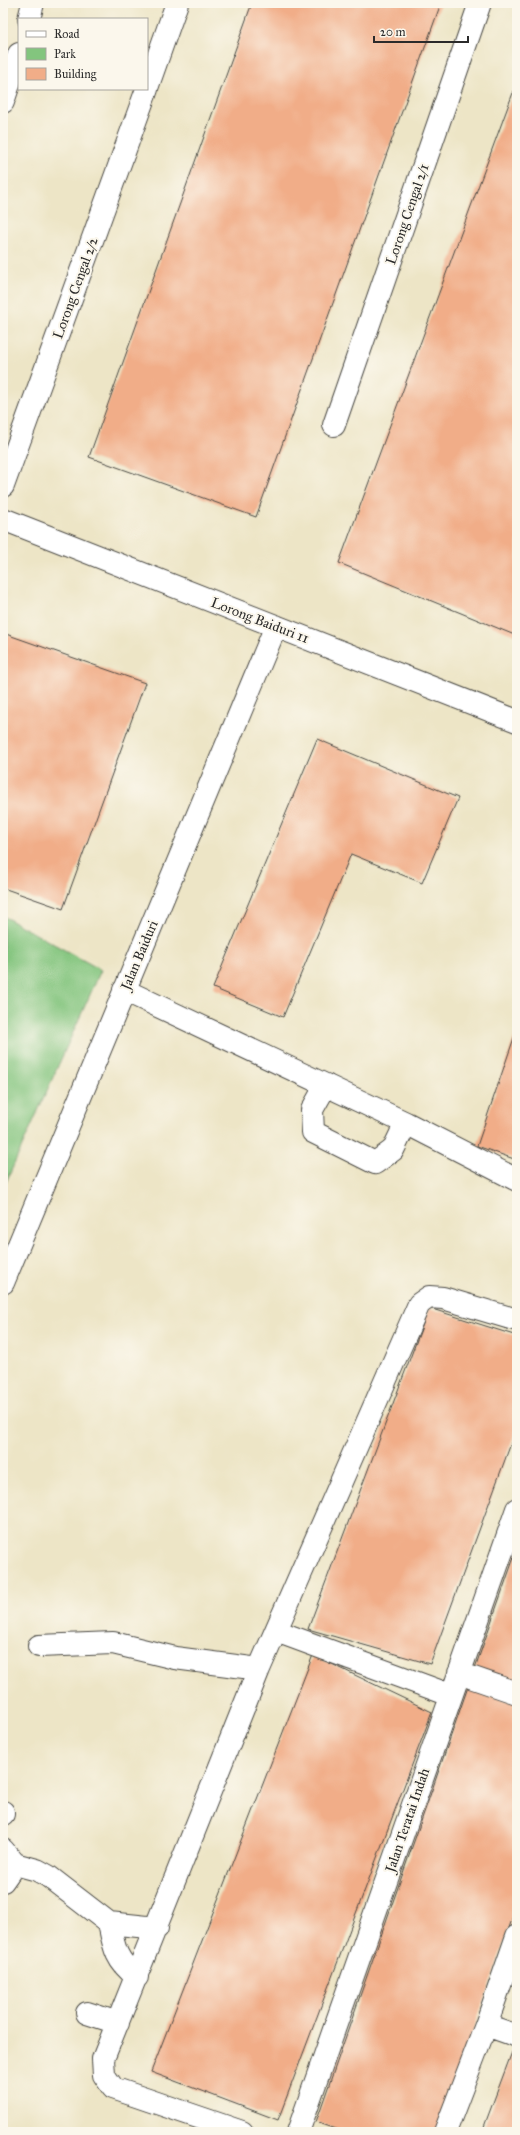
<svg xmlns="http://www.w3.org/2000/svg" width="520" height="2135" font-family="'IM FELL Great Primer',serif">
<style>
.green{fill:#83c57e;stroke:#577854}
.building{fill:#f1ad88}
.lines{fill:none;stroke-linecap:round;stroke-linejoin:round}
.minor-casing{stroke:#484742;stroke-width:24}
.minor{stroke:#fff;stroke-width:22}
.labels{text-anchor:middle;stroke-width:4;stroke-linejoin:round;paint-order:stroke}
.street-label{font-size:14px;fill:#2b2b2b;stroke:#fbf7ec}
</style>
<rect width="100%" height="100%" fill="#fbf7ec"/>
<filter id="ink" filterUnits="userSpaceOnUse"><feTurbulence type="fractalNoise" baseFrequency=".025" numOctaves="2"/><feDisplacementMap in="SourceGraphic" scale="8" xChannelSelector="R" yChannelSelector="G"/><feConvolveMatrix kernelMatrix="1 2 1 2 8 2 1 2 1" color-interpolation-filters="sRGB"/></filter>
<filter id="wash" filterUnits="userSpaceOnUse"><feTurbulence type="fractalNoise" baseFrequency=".012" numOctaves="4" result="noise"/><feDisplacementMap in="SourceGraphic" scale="16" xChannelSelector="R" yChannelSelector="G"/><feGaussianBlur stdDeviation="0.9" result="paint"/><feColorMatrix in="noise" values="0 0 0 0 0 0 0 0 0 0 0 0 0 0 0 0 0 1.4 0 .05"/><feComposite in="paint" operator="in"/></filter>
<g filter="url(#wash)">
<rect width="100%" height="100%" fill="#ede5c6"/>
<path class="green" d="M3 916 101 970 3 1189Z"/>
<g id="blocks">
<path class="building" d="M252 3H441L256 517 89 457Z
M517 82V636L339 563Z
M3 633 145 683 63 909 3 888Z
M317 739 458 798 422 883 351 854 283 1017 213 988Z
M517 1029V1160L477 1146Z
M429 1308 517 1336V1427L430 1664 308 1629Z
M517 1549V1683L475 1668Z
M313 1655 432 1712 278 2120 151 2072Z
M468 1687 517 1704V1905L438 2132H345L316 2122Z
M512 2052 517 2054V2132H482Z"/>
</g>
</g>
<g filter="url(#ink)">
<use href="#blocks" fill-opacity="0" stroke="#484742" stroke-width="1"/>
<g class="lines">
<defs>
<path id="minor" d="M29 19 33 3
M147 88 177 3
M3 102 19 54
M334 425 480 3
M3 486 147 89
M3 519 517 721
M124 990 406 1123 517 1180
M326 1085 312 1110 313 1132 375 1163 393 1150 406 1123
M3 1283 276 626
M276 1631 450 1695
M39 1646 113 1643 175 1658 259 1669
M459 1673 517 1693
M3 1814V1812
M3 1850 15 1864 37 1870 48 1876 109 1923 157 1928
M3 1881 15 1864
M109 1923C114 1948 116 1961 137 1977
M87 2013 118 2023
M486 2025 517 2036
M242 2132 113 2088 104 2075 103 2059 259 1669 419 1304 429 1297 443 1298 517 1320
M298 2132 517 1509
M445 2132 486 2025 517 1936"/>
</defs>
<use href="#minor" class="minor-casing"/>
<use href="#minor" class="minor"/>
</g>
</g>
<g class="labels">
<g class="street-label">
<text transform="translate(407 214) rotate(-71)" y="5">Lorong Cengal 2/1</text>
<text transform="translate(75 288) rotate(-70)" y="5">Lorong Cengal 2/2</text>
<text transform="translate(260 620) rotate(21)" y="5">Lorong Baiduri 11</text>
<text transform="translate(139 955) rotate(-67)" y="5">Jalan Baiduri</text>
<text transform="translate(407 1820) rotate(-71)" y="5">Jalan Teratai Indah</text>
</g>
</g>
<rect width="520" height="2135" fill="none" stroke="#fbf7ec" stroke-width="16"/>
<rect x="18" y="18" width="130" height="72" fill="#fbf7ec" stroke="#a8a59f"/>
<rect x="26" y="31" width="20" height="6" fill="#ffffff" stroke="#a8a59f"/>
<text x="54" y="38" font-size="12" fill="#2b2b2b">Road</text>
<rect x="26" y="48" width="20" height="12" fill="#83c57e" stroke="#a8a59f"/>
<text x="54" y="58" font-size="12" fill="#2b2b2b">Park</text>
<rect x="26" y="68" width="20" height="12" fill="#f1ad88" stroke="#a8a59f"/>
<text x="54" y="78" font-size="12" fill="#2b2b2b">Building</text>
<path d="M374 36v6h94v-6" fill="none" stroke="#2b2b2b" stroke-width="2"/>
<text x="380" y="36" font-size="12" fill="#2b2b2b" stroke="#fbf7ec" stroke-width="3" paint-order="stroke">20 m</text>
</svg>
